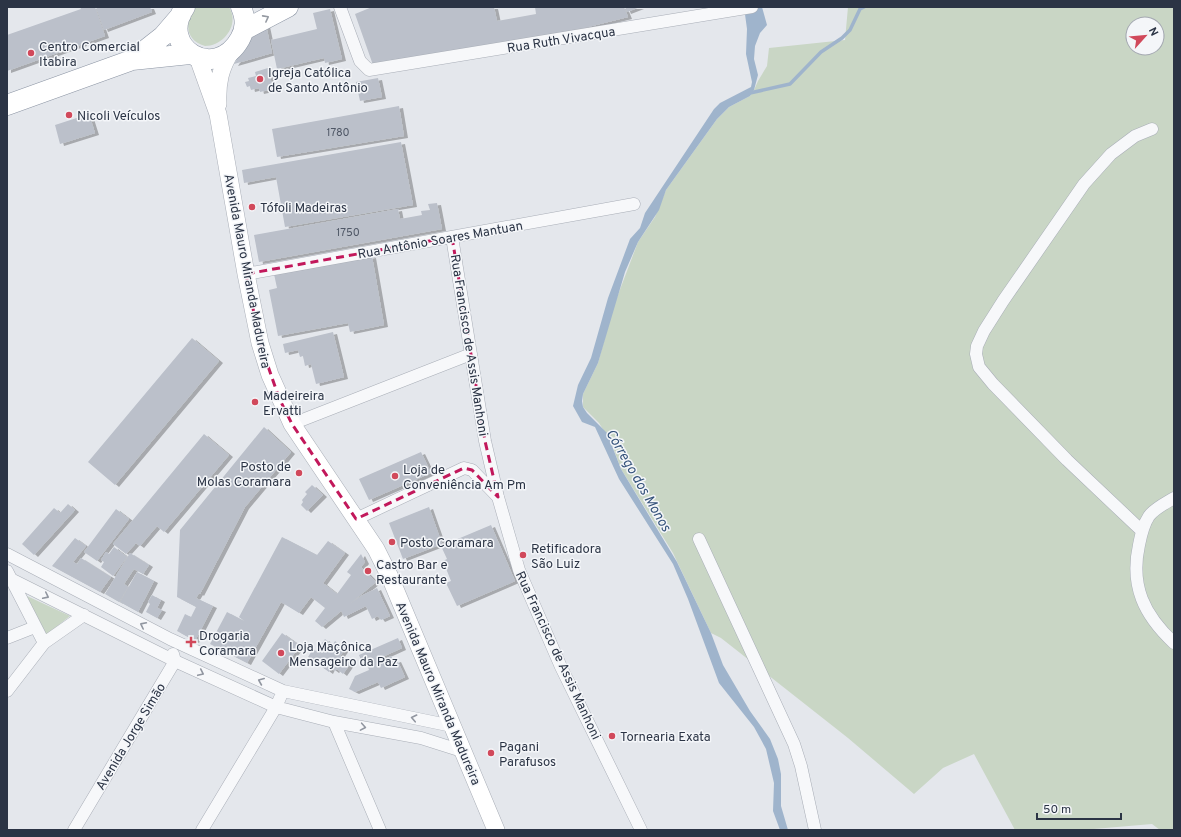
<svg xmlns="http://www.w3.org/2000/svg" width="1181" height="837" font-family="Overpass,sans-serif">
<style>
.green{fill:#c9d6c5;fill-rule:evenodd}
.water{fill:#9fb4cc}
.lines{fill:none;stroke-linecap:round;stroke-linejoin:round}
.stream{stroke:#9fb4cc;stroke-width:3.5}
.building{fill:#bbc0ca;filter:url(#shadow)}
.minor-casing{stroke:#a9aeb7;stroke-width:13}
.secondary-casing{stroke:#a9aeb7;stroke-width:18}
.trunk-casing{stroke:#8b94a3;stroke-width:21}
.minor{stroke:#f7f8fa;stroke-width:12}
.secondary{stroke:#fff;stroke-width:17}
.trunk{stroke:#fff;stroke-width:20}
.oneway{stroke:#959aa2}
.oneway2{stroke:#9196a0}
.marked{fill:none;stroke:#c2185b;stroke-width:3;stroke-dasharray:8 5;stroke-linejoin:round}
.poi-dot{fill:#d1495b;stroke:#f4f6f9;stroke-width:1.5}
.labels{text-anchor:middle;stroke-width:3;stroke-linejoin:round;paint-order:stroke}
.number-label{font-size:11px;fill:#4f5766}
.street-label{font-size:13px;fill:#2b3445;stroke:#f4f6f9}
.poi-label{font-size:13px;fill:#2b3445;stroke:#f4f6f9;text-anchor:start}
.water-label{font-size:14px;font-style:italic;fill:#34527a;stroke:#f4f6f9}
</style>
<defs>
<filter id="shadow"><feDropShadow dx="4" dy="2" stdDeviation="0" flood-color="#0004"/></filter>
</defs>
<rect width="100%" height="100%" fill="#e4e7ec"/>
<path class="green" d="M196 7H229C240 24 224 46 205 46 185 40 184 22 196 7Z
M848 7H1174V830H1160L1152 824 1082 830H1015L974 754 943 768 914 794 848 738 721 638 711 633 673 553 621 469 611 442 599 423 583 407V394L598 363 613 308 638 242 655 217 666 190 717 119 729 107 750 96 754 90 758 81 767 66 769 48 845 40ZM1133 24H1157V48H1133Z
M27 596 70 616 46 635Z"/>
<path class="water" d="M744 7H762L767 25 760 33 755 46 754 59 758 75 754 90 750 96 729 107 717 119 666 190 659 210 638 242 625 272 598 363 583 394 582 401 583 407 587 413 607 433 621 469 677 562 711 633 723 665 750 711 770 739 778 759 781 774V806L788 830H780L773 811 774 783 766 749 754 727 719 683 688 599 673 564 619 479 595 427 582 422 573 406 578 385 591 358 608 298 630 239 640 228 645 213 714 109 720 103 751 87 752 82 746 54 747 29Z"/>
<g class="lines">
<path class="stream" d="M750 93 790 84 821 52 842 38 850 30 860 9 864 7"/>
</g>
<path class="building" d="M80 7H95L105 36 7 71V35L81 9Z
M96 7H150L152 12 104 30Z
M372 7H494L497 21 536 14 535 7H624L628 17 584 28 373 65 355 14Z
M625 7H640L627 12Z
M330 9 342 59 325 63 324 58 277 69 271 40 317 29 313 13Z
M266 25 272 53 234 64 249 40Z
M268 68 273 89 260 92 259 88 251 90 250 86 247 87 245 82 249 81 248 78 256 76 255 72Z
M378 78 382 97 360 101 356 82Z
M399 106 404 136 277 157 272 129Z
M89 114 95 133 60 144 55 125Z
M401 142 413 205 285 227 276 177 244 183 242 170Z
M437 203 442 229 259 262 254 235 398 209 400 219 422 215 421 211 430 210 428 204Z
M372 256 384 325 350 332 348 323 278 336 269 290 277 288 274 274Z
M333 332 344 377 316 384 311 364 305 366 303 356 300 357 298 350 285 353 283 344Z
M192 338 219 361 115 485 88 462Z
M264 427 291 452 245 507 200 594 199 593 196 598 213 606 195 641 177 631 185 614 191 617 196 607 177 597 180 530Z
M204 434 229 455 164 532 157 526 140 546 136 543 126 554 113 544Z
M421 452 431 473 369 500 359 479Z
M312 485 323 495 307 511 301 505 303 502 302 500 307 494 305 492Z
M68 504 75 510 34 555 22 544 54 508 60 513Z
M429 507 442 544 403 559 389 523Z
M116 509 129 519 97 561 84 552Z
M491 525 515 581 457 606 446 583 451 581 443 561 447 559 441 546Z
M282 537 317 555 328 541 345 553 323 583 337 594 351 575 347 572 361 554 365 562 361 567 376 582 322 627 315 621 325 608 311 597 299 613 281 602 247 663 210 644 227 612 244 621 239 617Z
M75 538 86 546 73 562 77 564 81 558 111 577 100 592 52 566Z
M114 547 127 557 113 576 101 567 104 562 101 560 106 552 109 554Z
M130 553 149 565 143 574 134 569 124 584 128 587 119 602 105 594Z
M137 572 154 581 138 612 120 602Z
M377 588 390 616 381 620 378 616 372 619 366 606 344 617 341 610 361 596Z
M152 595 161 600 157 608 162 610 157 618 146 612 150 604 148 602Z
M282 633 300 646 279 674 262 661Z
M398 638 402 648 380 658 384 657 385 659 391 656 394 661 397 660 405 677 381 688 378 682 355 692 349 689 355 676 369 670 367 664 363 665 359 655Z
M325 639 333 645 335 641 345 649 340 656 350 664 343 674 337 669 335 671 331 668 329 672 308 657 313 649 316 651Z"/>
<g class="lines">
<defs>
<path id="minor" d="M340 7 360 61 369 70 752 7
M452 237 485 441 498 497 519 570 561 667 641 830
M246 274 634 204
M292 424 471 354
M1174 498C1166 503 1155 508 1149 516 1143 525 1141 535 1139 545 1130 586 1144 615 1174 643
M356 519 464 468 472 470 497 496
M1142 531 1067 460 993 384 979 367 976 354 977 346 984 331 1003 301 1084 184 1111 154 1135 136 1152 129
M699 539 794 744 801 766 815 830
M7 554 170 639 283 691 452 726
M7 571 44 643 7 691
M11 579 175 661 276 707 334 722 421 738 462 751
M7 638 35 627
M44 643 84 615
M334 722 380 830
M74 830 175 661 173 654
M202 830 276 707 283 691"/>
<path id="secondary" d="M198 58 218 114 246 274 260 343 270 375 292 424 376 549 390 577 496 830
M218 104C217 84 220 67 232 50"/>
<path id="trunk" d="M185 7C157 47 215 83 240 39 246 28 246 19 241 7
M244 30 288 7
M135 58 163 36 181 15
M7 105 132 60 190 54"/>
</defs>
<use href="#minor" class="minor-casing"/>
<use href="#secondary" class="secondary-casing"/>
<use href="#trunk" class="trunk-casing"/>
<use href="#minor" class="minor"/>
<use href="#secondary" class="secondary"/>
<use href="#trunk" class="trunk"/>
</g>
<defs><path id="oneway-chevron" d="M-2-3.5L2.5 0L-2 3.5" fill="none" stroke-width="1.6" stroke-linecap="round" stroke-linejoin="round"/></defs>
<use class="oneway" href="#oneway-chevron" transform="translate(266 18) rotate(-28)"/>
<g class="oneway2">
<use href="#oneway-chevron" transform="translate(46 596) rotate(26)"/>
<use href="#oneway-chevron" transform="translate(143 625) rotate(-153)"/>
<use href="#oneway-chevron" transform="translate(201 673) rotate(25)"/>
<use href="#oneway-chevron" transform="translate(261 681) rotate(-157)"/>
<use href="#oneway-chevron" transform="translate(414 718) rotate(-168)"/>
<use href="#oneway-chevron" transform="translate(363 727) rotate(10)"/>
</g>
<path class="marked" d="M452 237 485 441 498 497 472 470 464 468 356 519 292 424 279 398 260 343 246 274Z"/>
<g class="poi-dot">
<circle cx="31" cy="53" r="4"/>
<circle cx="260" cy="79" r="4"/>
<circle cx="69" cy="115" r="4"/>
<circle cx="252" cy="207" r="4"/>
<circle cx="255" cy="402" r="4"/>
<circle cx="299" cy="473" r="4"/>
<circle cx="395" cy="476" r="4"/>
<circle cx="392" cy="542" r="4"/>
<circle cx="523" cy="555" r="4"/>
<circle cx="368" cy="571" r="4"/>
<path d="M189 636h4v4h4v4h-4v4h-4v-4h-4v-4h4z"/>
<circle cx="281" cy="653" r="4"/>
<circle cx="612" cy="736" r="4"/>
<circle cx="491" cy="753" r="4"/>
</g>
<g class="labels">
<g class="number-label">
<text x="338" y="136">1780</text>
<text x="348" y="236">1750</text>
</g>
<g class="street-label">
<text transform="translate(561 39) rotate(-9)" y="5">Rua Ruth Vivacqua</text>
<text transform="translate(440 239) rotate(-10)" y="5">Rua Antônio Soares Mantuan</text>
<text transform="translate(248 271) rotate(79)" y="5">Avenida Mauro Miranda Madureira</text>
<text transform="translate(470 345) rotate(81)" y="5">Rua Francisco de Assis Manhoni</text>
<text transform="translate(559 655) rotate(65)" y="5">Rua Francisco de Assis Manhoni</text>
<text transform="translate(439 693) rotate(67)" y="5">Avenida Mauro Miranda Madureira</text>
<text transform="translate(130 736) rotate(-59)" y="5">Avenida Jorge Simão</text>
</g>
<g class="poi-label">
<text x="39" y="51">Centro Comercial<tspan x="39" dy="15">Itabira</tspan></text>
<text x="268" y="77">Igreja Católica<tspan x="268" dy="15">de Santo Antônio</tspan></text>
<text x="77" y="120">Nicoli Veículos</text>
<text x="260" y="212">Tófoli Madeiras</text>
<text x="263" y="400">Madeireira<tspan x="263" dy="15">Ervatti</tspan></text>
<text x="291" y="471" text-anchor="end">Posto de<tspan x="291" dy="15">Molas Coramara</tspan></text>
<text x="403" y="474">Loja de<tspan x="403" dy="15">Conveniência Am Pm</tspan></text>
<text x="400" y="547">Posto Coramara</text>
<text x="531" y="553">Retificadora<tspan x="531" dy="15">São Luiz</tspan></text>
<text x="376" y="569">Castro Bar e<tspan x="376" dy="15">Restaurante</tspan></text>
<text x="199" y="640">Drogaria<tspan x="199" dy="15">Coramara</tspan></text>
<text x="289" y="651">Loja Maçônica<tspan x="289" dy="15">Mensageiro da Paz</tspan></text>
<text x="620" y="741">Tornearia Exata</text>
<text x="499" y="751">Pagani<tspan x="499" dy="15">Parafusos</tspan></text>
</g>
<g class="water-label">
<text transform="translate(639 480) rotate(60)" y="5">Córrego dos Monos</text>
</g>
</g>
<rect width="1181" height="837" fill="none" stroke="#2b3445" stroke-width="16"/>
<g transform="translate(1145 36) rotate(63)"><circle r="19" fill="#f4f6f9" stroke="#a4a8b1"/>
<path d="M0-3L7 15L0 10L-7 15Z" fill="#d1495b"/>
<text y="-6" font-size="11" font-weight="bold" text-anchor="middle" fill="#2b3445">N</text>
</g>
<path d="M1037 813v6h84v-6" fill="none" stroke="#2b3445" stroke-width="2"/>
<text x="1043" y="813" font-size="12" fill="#2b3445" stroke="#f4f6f9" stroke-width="3" paint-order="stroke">50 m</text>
</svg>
